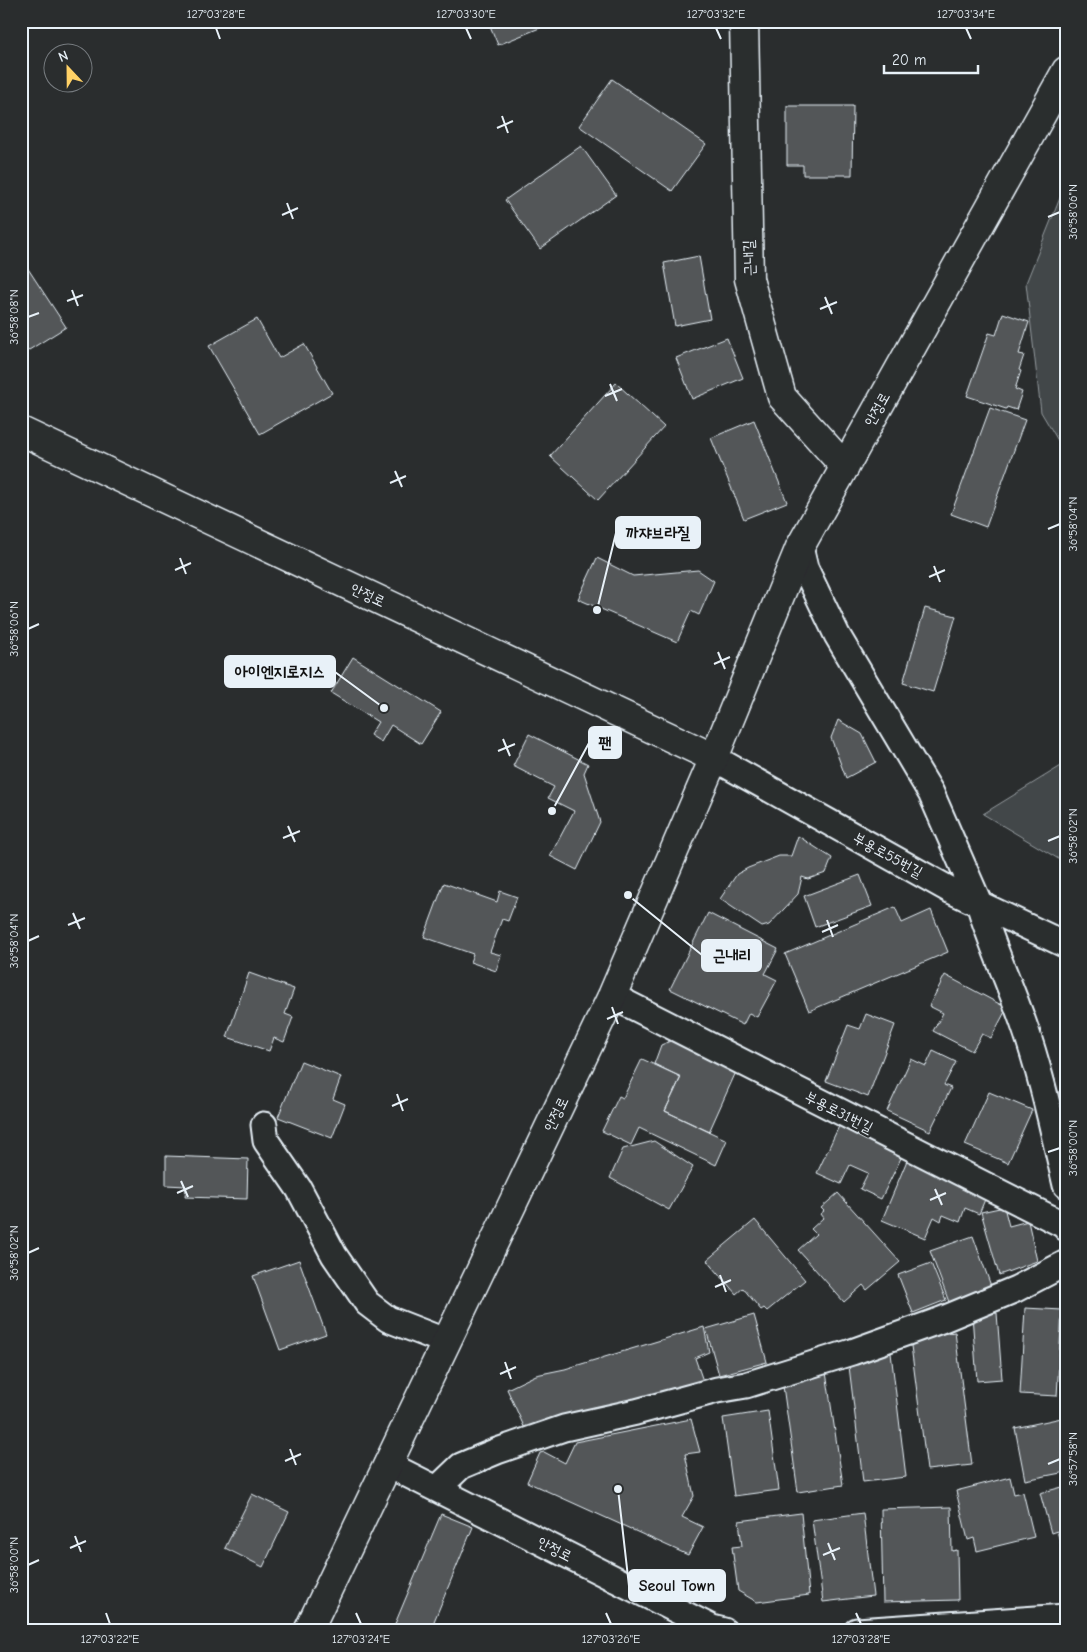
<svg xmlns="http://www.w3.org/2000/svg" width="1087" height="1652" font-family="'Comic Neue','Poor Story',sans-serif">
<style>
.green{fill:#424648;stroke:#959ca0}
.building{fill:#535759;stroke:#e8f1f8}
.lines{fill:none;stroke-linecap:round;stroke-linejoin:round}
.street-casing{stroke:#e8f1f8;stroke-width:29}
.secondary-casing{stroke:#e8f1f8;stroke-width:31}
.street{stroke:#2a2d2e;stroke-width:25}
.secondary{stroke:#2a2d2e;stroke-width:28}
.ticks{fill:none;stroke:#e8f1f8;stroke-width:2}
.labels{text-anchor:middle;stroke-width:4.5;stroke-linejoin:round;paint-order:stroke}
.street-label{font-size:15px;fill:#e8f1f8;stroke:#2a2d2e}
.leader{fill:none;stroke:#e8f1f8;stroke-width:2}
.callout-dot{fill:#e8f1f8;stroke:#2a2d2e;stroke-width:2}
.callout{fill:#e8f1f8;stroke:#e8f1f8;stroke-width:2}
.callout-label{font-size:16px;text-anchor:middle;font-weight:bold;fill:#111}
.neatline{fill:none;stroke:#e8f1f8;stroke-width:2}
.ticks-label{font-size:12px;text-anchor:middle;fill:#e8f1f8}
</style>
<rect width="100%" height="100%" fill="#2a2d2e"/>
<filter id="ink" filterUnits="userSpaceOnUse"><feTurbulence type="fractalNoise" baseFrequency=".02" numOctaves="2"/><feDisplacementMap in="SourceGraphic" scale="10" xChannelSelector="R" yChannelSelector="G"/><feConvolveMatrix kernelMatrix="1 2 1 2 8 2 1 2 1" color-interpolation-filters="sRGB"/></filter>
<g filter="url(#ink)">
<path class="green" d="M1066 183V454L1041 412 1026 283Z
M1066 763V862L1062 861 983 814Z"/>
<path class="building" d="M488 21H546L547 25 498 45Z
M612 79 706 144 672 191 579 126Z
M787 106H853L852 175H803V165H787Z
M581 146 616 195 540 249 505 200Z
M699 256 710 319 675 326 664 263Z
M21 258 66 327 21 355Z
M1003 313 1029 322 1019 354 1024 355 1019 370 1021 371 1015 389 1022 392 1016 410 1007 407 1006 409 967 396 989 333 996 335Z
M257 319 279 358 304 344 332 393 260 434 209 346Z
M727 338 743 378 692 399 676 358Z
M616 383 664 427 598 500 550 456Z
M990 408 1025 420 986 527 951 514Z
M754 420 787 502 744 519 711 438Z
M597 558 633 576 698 570 714 581 699 615 691 611 677 642 578 599Z
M925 608 956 616 933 692 903 683Z
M353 657 441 712 421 744 391 725 381 742 370 735 378 722 331 693Z
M838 720 862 734 876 762 846 778 831 738Z
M529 734 588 764 584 773 600 822 577 870 550 856 574 811 548 798 554 787 513 766Z
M798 836 832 858 826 873 808 879 802 877 798 894 769 925 762 927 720 899 737 874 748 868 779 856H791Z
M860 875 872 906 815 927 804 896Z
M444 883 497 902 500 891 517 897 508 921 502 919 490 952 501 955 496 971 470 962 473 954 424 937Z
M895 907 902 923 931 910 948 952 809 1011 785 954Z
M708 913 778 949 765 974 777 980 757 1017 749 1013 743 1025 670 989Z
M249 973 294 989 285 1014 293 1017 284 1042 274 1038 269 1051 227 1037Z
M945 975 1007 1008 991 1038 982 1034 972 1051 933 1031 943 1013 929 1006Z
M866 1014 895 1025 868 1097 826 1081 848 1025 860 1029Z
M684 1035 740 1063 709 1132 665 1111 681 1077 654 1064 661 1045Z
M933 1051 956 1062 944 1085 951 1088 930 1131 887 1111 911 1059 926 1066Z
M642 1059 681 1077 665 1111 727 1140 716 1165 639 1128 631 1145 602 1131 619 1096 623 1098Z
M301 1061 341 1077 333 1099 345 1104 332 1138 278 1117Z
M989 1092 1032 1110 1008 1163 965 1145Z
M840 1124 903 1154 881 1199 860 1189 868 1173 850 1165 841 1184 817 1173Z
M654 1141 693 1167 669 1210 610 1178 623 1149Z
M166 1156 248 1159 247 1199 185 1197 186 1186 166 1185Z
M908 1158 988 1192 979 1214 965 1208 960 1222 943 1215 941 1221 934 1217 925 1238 882 1220Z
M838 1193 900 1262 867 1290 863 1285 844 1302 798 1250 816 1234 811 1229 823 1218 820 1214 824 1211 821 1208Z
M1004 1207 1009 1226 1028 1221 1037 1261 999 1275 981 1212Z
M755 1220 805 1280 767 1311 764 1308 761 1310 743 1288 736 1294 707 1260Z
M973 1236 991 1286 949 1302 930 1251Z
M299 1260 326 1334 280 1350 253 1276Z
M931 1263 946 1300 913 1313 898 1275Z
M1025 1308 1062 1310 1057 1396 1020 1394Z
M997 1313 1002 1379 977 1381 972 1315Z
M754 1315 767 1362 719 1375 706 1329Z
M704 1327 709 1352 695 1358 703 1381 526 1431 507 1389 536 1375 565 1369Z
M955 1332 972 1465 927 1470 910 1338Z
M891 1353 906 1477 863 1482 848 1358Z
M826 1372 843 1485 798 1492 782 1379Z
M768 1411 779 1490 734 1496 723 1418Z
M1066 1417V1472L1025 1480 1015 1428Z
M691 1419 700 1452 685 1454 694 1496 682 1517 703 1527 688 1555 527 1482 540 1453 544 1452 565 1463 575 1442Z
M1010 1477 1014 1494 1023 1492 1034 1537 977 1551 974 1538 968 1540 956 1491Z
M1066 1486V1563L1057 1531 1051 1533 1040 1493Z
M252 1494 289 1512 263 1567 225 1548Z
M951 1507 952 1551 957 1550 958 1600 883 1602 881 1509Z
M801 1513 809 1595 757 1602 738 1591 732 1547 742 1546 739 1521Z
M863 1513 873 1596 823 1602 812 1520Z
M441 1514 473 1527 430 1631H392Z"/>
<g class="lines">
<defs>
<path id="street" d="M800 547 805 568 837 635 931 793 979 903C991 944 1009 982 1023 1022 1042 1075 1053 1131 1066 1185
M714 758 952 891 1066 945
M612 996 1064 1225 1066 1228
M264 1125 266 1141 299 1189 334 1255 367 1303 388 1319 447 1342
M387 1464 712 1628 724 1631
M437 1489 461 1466 497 1451 564 1428 636 1412 717 1390 746 1385 852 1352 941 1320 1016 1289 1066 1263
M857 1631 1066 1617"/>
<path id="secondary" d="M744 21 749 279 782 397 845 467
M21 431 714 758
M308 1631 612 996 714 758 800 547 1066 71"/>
</defs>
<use href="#street" class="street-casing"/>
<use href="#secondary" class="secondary-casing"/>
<use href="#street" class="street"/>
<use href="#secondary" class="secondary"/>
</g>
</g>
<path class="ticks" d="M216 28 220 39M466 28 471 39M716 28 721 39M966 28 971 39M502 116 508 133M497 128 513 121M287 203 293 219M282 215 298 208M1048 217 1060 212M72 290 78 306M825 297 832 314M67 301 83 295M820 309 837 302M28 317 39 313M610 384 617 401M605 396 622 389M395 471 402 487M390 483 406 476M1048 529 1060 524M180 558 186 574M934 566 940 582M175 570 191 563M929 577 945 570M28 629 39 624M718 652 725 669M714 664 730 657M503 739 510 756M498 751 515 744M288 826 295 842M283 838 300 831M1048 841 1060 836M73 913 80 929M827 920 833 937M68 925 85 918M822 932 838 925M28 941 39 936M612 1007 618 1024M607 1019 623 1012M397 1094 403 1111M392 1106 408 1099M1048 1152 1060 1148M181 1181 188 1197M935 1189 942 1205M177 1193 193 1186M930 1200 946 1193M28 1253 39 1248M720 1275 726 1292M715 1287 731 1280M505 1362 511 1379M500 1374 516 1367M290 1449 296 1465M285 1461 301 1454M1048 1464 1060 1459M75 1536 81 1552M828 1543 835 1560M70 1548 86 1541M823 1555 840 1548M28 1565 39 1560M106 1613 110 1624M356 1613 361 1624M606 1613 611 1624M856 1613 861 1624"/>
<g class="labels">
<g class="street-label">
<text transform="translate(749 258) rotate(-92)" y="5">근내길</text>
<text transform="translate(877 409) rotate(-61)" y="5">안정로</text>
<text transform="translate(368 595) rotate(25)" y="5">안정로</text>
<text transform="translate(888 855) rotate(29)" y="5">부용로55번길</text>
<text transform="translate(839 1112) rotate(27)" y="5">부용로31번길</text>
<text transform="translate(556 1114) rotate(-64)" y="5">안정로</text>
<text transform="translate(555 1549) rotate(27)" y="5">안정로</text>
</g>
</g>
<path class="leader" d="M597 610L616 533M384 708L335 672M552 811L589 743M628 895L702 955M618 1489L629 1586"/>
<g class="callout-dot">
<circle cx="597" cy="610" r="5"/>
<circle cx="384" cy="708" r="5"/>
<circle cx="552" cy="811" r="5"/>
<circle cx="628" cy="895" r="5"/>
<circle cx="618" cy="1489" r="5"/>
</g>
<g class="callout">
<rect x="616" y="517" width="84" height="31" rx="5"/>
<rect x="225" y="656" width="110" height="31" rx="5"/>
<rect x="589" y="727" width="32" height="31" rx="5"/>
<rect x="702" y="940" width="59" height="31" rx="5"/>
<rect x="629" y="1570" width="96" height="31" rx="5"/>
</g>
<g class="callout-label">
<text x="658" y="538">까쟈브라질</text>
<text x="280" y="677">아이엔지로지스</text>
<text x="605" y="748">팬</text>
<text x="732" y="961">근내리</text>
<text x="677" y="1591">Seoul Town</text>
</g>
<rect width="1087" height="1652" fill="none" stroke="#2a2d2e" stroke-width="55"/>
<g transform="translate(68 68) rotate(338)"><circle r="24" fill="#2a2d2e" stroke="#767b7f"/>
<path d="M0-4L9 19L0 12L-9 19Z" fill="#ffd166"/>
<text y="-8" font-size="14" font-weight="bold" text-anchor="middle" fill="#e8f1f8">N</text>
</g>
<path d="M884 65v8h94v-8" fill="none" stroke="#e8f1f8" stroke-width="2.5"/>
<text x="892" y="65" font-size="15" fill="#e8f1f8" stroke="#2a2d2e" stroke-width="4" paint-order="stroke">20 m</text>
<rect x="28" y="28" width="1032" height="1596" class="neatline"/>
<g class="ticks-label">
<text x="216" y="18">127°03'28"E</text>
<text x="466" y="18">127°03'30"E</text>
<text x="716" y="18">127°03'32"E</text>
<text x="966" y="18">127°03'34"E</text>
<text transform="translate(1073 212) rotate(-90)" y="4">36°58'06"N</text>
<text transform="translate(14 317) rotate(-90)" y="4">36°58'08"N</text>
<text transform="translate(1073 524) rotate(-90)" y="4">36°58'04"N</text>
<text transform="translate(14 629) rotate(-90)" y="4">36°58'06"N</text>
<text transform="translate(1073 836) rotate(-90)" y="4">36°58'02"N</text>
<text transform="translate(14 941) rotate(-90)" y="4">36°58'04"N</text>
<text transform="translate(1073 1148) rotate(-90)" y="4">36°58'00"N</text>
<text transform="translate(14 1253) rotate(-90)" y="4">36°58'02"N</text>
<text transform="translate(1073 1459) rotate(-90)" y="4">36°57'58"N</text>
<text transform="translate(14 1565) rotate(-90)" y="4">36°58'00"N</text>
<text x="110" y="1643">127°03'22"E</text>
<text x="361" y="1643">127°03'24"E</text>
<text x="611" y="1643">127°03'26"E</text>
<text x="861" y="1643">127°03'28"E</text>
</g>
</svg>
